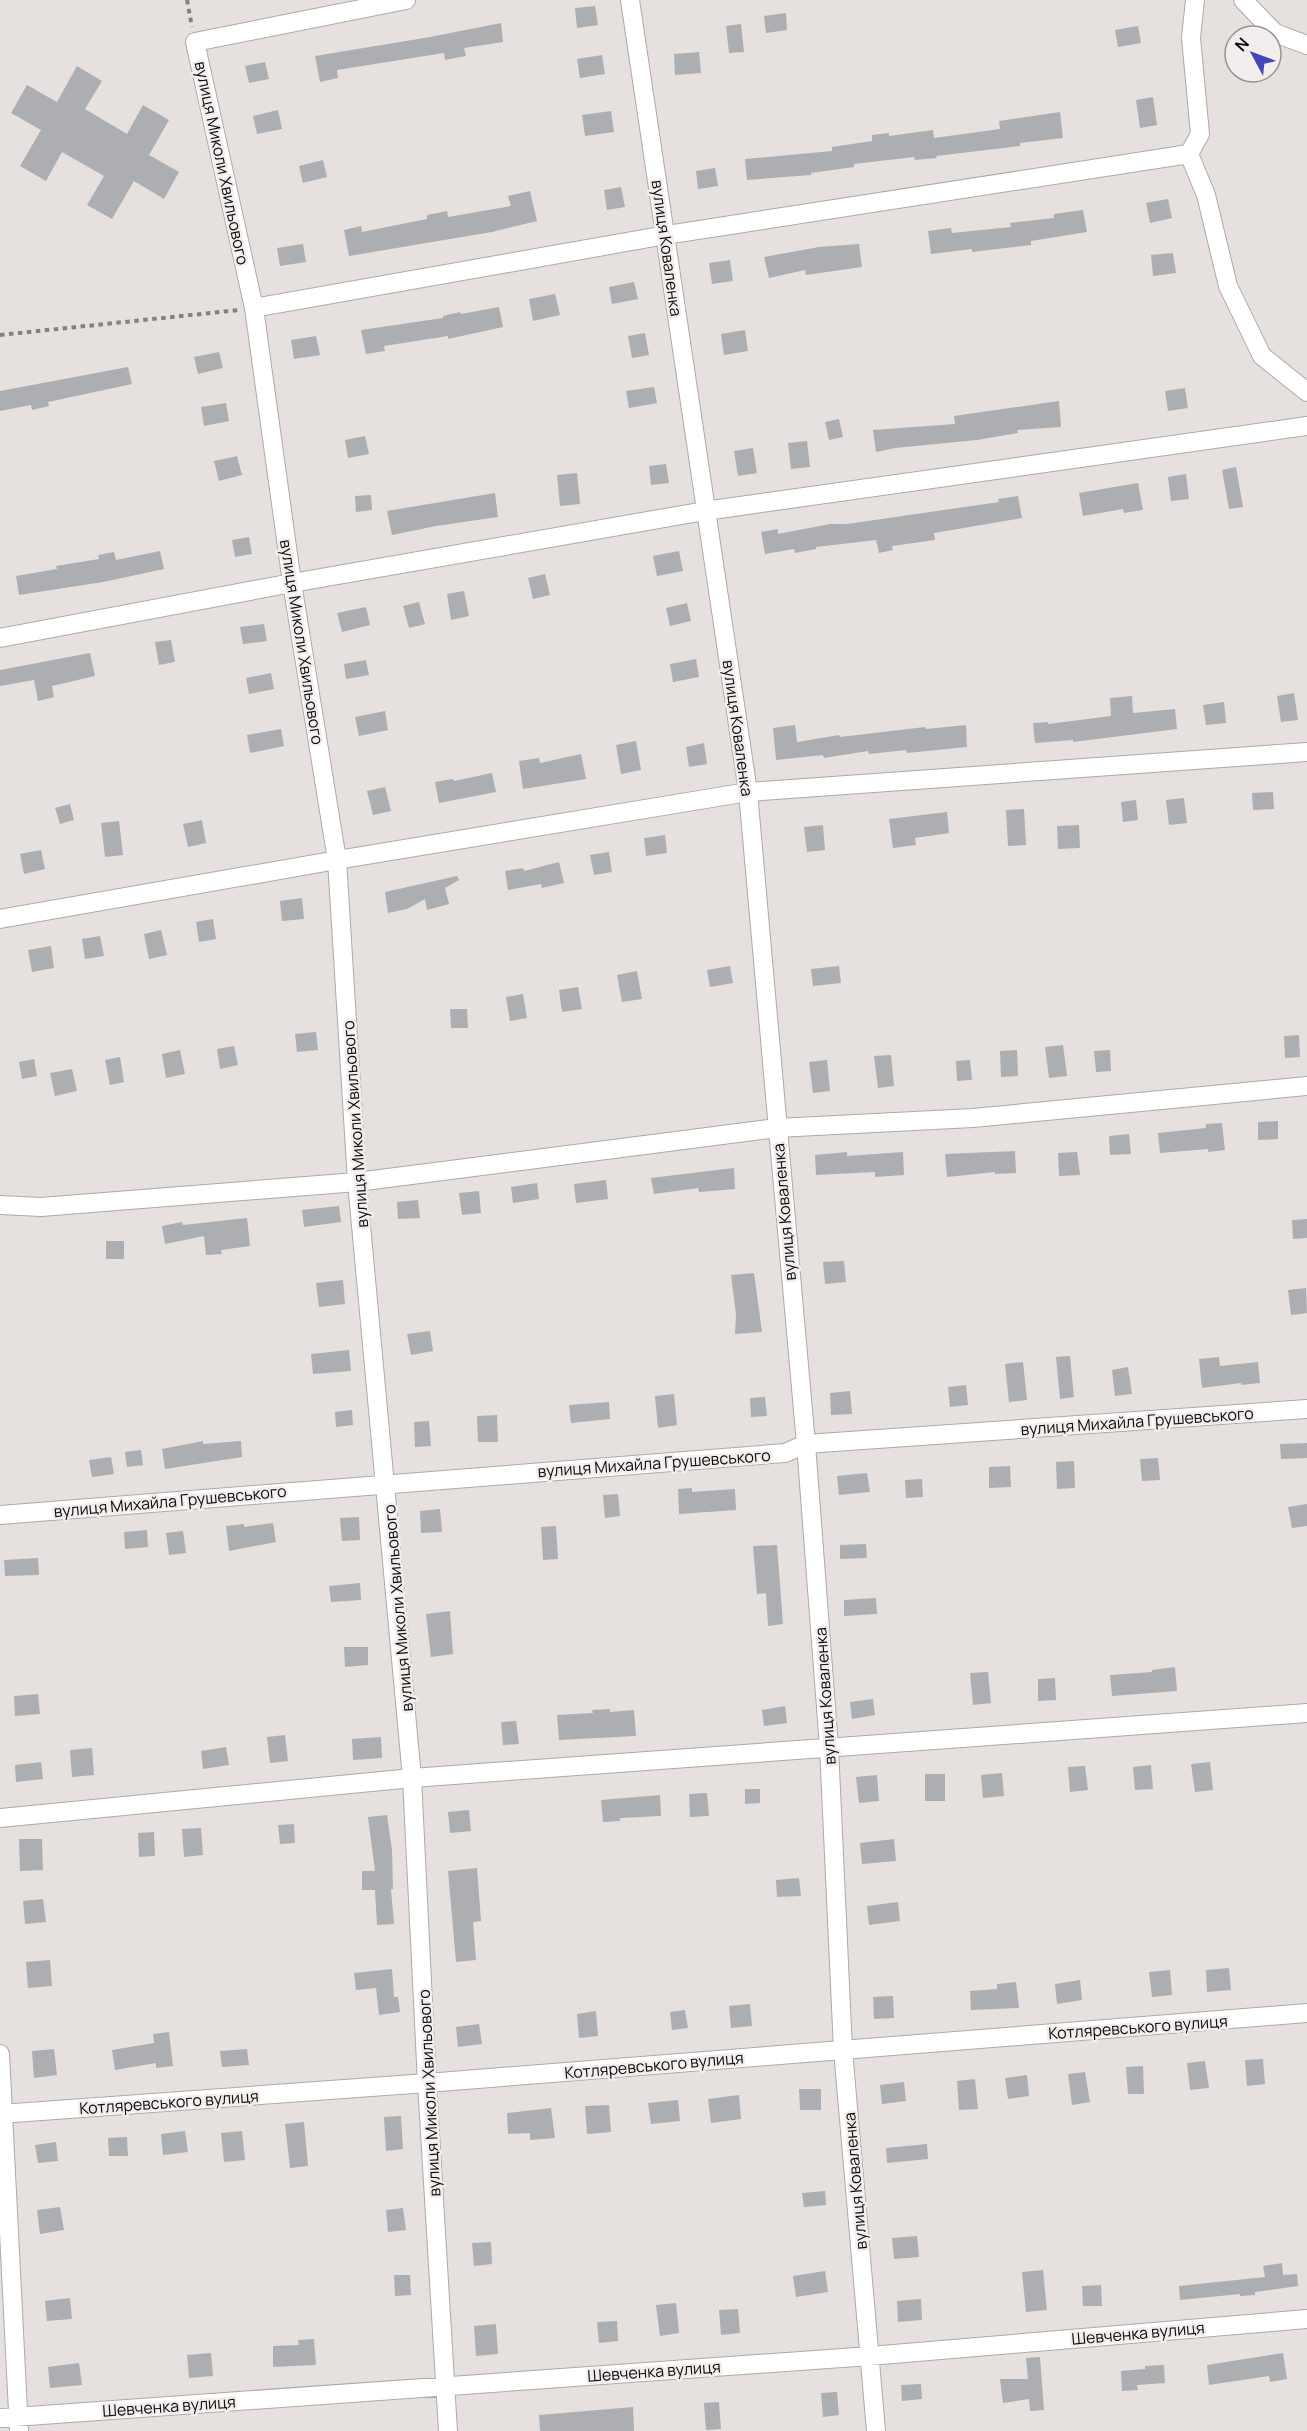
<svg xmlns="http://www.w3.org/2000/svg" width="1307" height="2431" font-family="Manrope,sans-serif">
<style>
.building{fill:#adaeb2}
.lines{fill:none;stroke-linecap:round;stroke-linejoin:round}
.minor-casing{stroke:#aea9a8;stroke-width:20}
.path{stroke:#858180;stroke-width:4;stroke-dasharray:4.5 4.5;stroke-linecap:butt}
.minor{stroke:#fff;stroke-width:18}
.labels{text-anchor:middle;stroke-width:5;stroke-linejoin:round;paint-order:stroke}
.street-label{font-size:16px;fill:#0d0b0b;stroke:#f3eeed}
</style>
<rect width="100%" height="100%" fill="#e6e1df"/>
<path class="building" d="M595 6 598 25 577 28 575 8Z
M786 13 787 30 766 33 764 16Z
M501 23 503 42 464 48 466 56 445 60 444 53 337 70 338 78 320 82 315 56 430 37Z
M741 24 744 52 729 53 726 26Z
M1138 26 1141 43 1118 47 1115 30Z
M699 52 701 73 675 75 674 54Z
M602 55 605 74 580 78 577 59Z
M265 62 269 79 249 83 245 66Z
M77 66 102 81 85 109 127 134 143 105 169 120 149 155 179 172 164 199 134 181 112 219 87 205 104 176 62 152 46 181 20 166 41 130 11 113 27 85 57 102Z
M1153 97 1157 125 1140 128 1136 100Z
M278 110 282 129 257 134 253 116Z
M611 111 614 132 585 136 582 115Z
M1060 112 1063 138 1020 143V146L936 156 937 158 915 160 914 157 854 164V167L811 173V175L747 180 745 159 832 151V147L872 141V135L889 133V136L933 130 934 138 1000 129 999 121Z
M323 160 327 177 303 183 299 166Z
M715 168 718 186 698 189 696 171Z
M621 187 625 207 607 210 604 190Z
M530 191 537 221 492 232 349 256 344 230 361 226 362 232 427 219V215L447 211 448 217 511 206 508 196Z
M1168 199 1172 218 1150 223 1146 203Z
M1083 210 1087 232 1031 241V245L972 252V249L931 254 928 231 951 228 952 233 1011 227 1010 223 1054 218V214Z
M303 244 306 262 280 266 277 248Z
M859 244 862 267 806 275 805 270 769 278 764 257 819 247Z
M1173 253 1176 273 1153 276 1151 255Z
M730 260 733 281 712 284 709 263Z
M634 282 638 299 612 304 609 287Z
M555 294 560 315 533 321 529 299Z
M499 307 503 327 448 339V336L384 346 385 351 366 354 361 330 443 318V316L460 312 461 314Z
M745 330 748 351 724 355 721 334Z
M645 333 649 355 632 358 628 336Z
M316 336 320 355 294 359 291 340Z
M219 352 223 368 198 374 194 357Z
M128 367 132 384 48 402 49 406 32 410 31 405 0 411V391Z
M654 387 657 403 629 408 626 391Z
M1185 388 1188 408 1168 411 1165 391Z
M1059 401 1061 427 1017 430 1018 433 977 440 895 448 876 452 873 430 955 424 954 416Z
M226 403 229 421 204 426 201 407Z
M839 419 843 437 829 440 825 422Z
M365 436 369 454 348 458 345 440Z
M807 441 810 467 791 469 788 443Z
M753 448 757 473 738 476 734 451Z
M237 456 242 475 219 481 214 461Z
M666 464 669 483 651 485 649 466Z
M1236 467 1243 507 1229 509 1222 470Z
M577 473 580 504 560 506 557 475Z
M1186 474 1189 499 1171 501 1168 477Z
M1138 483 1143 510 1124 513 1123 509 1083 516 1079 493Z
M495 493 498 517 436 526 392 535 387 511Z
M371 495 372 510 356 512 355 496Z
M1018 496 1022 518 934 533 935 540 892 546 893 550 879 553 876 540 816 547V549L795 553 794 549 765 554 761 532 778 529V534L830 524H847L999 502 998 499Z
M249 537 252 554 235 557 232 540Z
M160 551 164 569 103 582 19 595 16 576 57 569 56 566 99 559 98 555 114 552 116 560Z
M679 551 683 571 657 576 653 556Z
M545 574 550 595 533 599 528 578Z
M464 591 469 616 451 620 447 594Z
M419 602 425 624 409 628 403 606Z
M687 603 691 621 670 626 666 608Z
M366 607 370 625 342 632 337 613Z
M264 624 267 641 243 644 240 627Z
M171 640 175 662 159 665 155 642Z
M90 653 95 676 52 686 54 697 38 701 34 680 0 686V670Z
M696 659 699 677 673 682 670 664Z
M366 660 369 675 346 679 344 664Z
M271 673 274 689 249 694 246 678Z
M1294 693 1298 720 1281 722 1277 696Z
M1132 696 1133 713 1175 709 1177 729 1073 742V740L1035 743 1033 723 1048 722V724L1111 716 1110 698Z
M1224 702 1226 723 1206 725 1203 705Z
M385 711 388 730 359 736 355 717Z
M795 725 797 742 839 735 840 737 925 727 926 729 966 725 967 747 907 753 906 750 869 754 868 751 824 758 823 755 776 760 773 728Z
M281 729 284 746 250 753 247 735Z
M636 741 641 770 621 774 616 745Z
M704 743 707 764 689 767 686 747Z
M581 754 586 779 523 789 519 761 539 758 540 763Z
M492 773 496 792 439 803 435 782 453 779 454 781Z
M385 787 391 811 373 815 367 791Z
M1273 792 1274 809 1253 810 1252 793Z
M1184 798 1187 823 1169 825 1166 800Z
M1136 800 1138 820 1123 822 1121 802Z
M70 804 74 820 60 824 55 808Z
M1024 809 1026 845 1008 846 1006 810Z
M947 812 949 833 915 838 916 845 893 848 889 819Z
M202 820 206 843 188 847 183 824Z
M119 821 123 855 105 857 101 823Z
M823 825 825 850 807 852 804 827Z
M1079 825 1080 848 1058 849 1057 826Z
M665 835 667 853 646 856 644 838Z
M41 850 45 869 24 874 20 854Z
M609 852 612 872 594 875 590 855Z
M559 862 564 883 542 888 541 884 508 890 505 871 523 868 524 871Z
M457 876 459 880 445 888 449 904 427 910 425 899 407 909 388 913 385 892Z
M302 898 304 919 282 921 280 901Z
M213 919 216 939 199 942 196 922Z
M161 930 167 955 149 959 144 934Z
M100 936 104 956 85 959 82 939Z
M51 946 54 968 32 972 28 950Z
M730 966 733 983 710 987 707 970Z
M839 966 841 983 813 986 811 969Z
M637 971 642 999 622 1002 617 975Z
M578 987 582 1009 562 1012 559 990Z
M523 994 527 1018 510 1021 506 997Z
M450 1009H467L468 1028H451Z
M316 1032 318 1050 297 1052 295 1034Z
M1299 1035 1300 1057 1285 1058 1284 1036Z
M1063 1045 1067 1076 1049 1078 1045 1047Z
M234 1046 238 1065 220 1069 217 1049Z
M180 1050 185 1074 166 1078 162 1054Z
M1017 1050 1018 1076 1001 1077 1000 1051Z
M1110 1050 1111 1071 1096 1072 1094 1051Z
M891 1055 894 1086 878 1088 874 1056Z
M120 1057 124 1082 110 1085 105 1060Z
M34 1059 37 1076 22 1079 19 1062Z
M827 1060 830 1091 813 1093 809 1062Z
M970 1060 972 1080 957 1081 956 1061Z
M72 1069 77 1091 55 1096 50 1073Z
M1278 1121V1139L1258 1140V1122Z
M1222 1123 1225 1150 1208 1152V1149L1160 1153 1158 1133 1206 1128V1124Z
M1129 1134 1131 1154 1110 1155 1109 1136Z
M1015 1151 1016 1173 995 1174V1172L947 1177 945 1154Z
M847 1152V1156L903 1152 904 1175 875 1177V1172L816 1175 815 1155Z
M1077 1152 1080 1175 1059 1176 1058 1153Z
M734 1168 735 1189 699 1192 698 1188 654 1194 651 1178Z
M606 1180 608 1199 576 1203 574 1184Z
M537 1183 539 1199 513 1203 511 1187Z
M479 1191 481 1213 462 1215 459 1193Z
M418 1200 420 1218 398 1219 397 1202Z
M339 1206 341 1222 304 1227 302 1210Z
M247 1218 250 1246 221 1250 222 1254 206 1255 204 1236 165 1244 162 1226 182 1222 183 1225Z
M1307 1219V1238L1293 1239 1292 1220Z
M106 1241H124V1259H106Z
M844 1261 846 1282 825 1284 823 1262Z
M754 1273 762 1332 735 1334 736 1314 731 1275Z
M343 1280 345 1304 319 1307 316 1283Z
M1306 1288 1307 1313 1291 1315 1288 1290Z
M430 1331 433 1351 411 1355 407 1334Z
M349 1350 351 1371 313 1374 311 1354Z
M1070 1356 1074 1397 1060 1399 1056 1357Z
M1219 1357 1220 1366 1258 1362 1260 1383 1241 1385V1383L1202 1388 1199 1359Z
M1023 1362 1027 1400 1009 1402 1005 1364Z
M1128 1367 1132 1394 1115 1396 1112 1370Z
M966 1385 968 1405 950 1407 948 1387Z
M850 1391 852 1414 831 1415 830 1393Z
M674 1394 677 1425 658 1428 655 1396Z
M765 1397 767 1416 751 1417 750 1398Z
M609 1402 610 1419 571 1423 569 1405Z
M352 1410 353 1425 336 1427 335 1412Z
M497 1415 498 1442H478L477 1416Z
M429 1421 431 1446 415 1447 414 1422Z
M203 1441V1444L241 1441 242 1457 165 1469 162 1449Z
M1307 1443V1458L1281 1459 1280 1444Z
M141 1450 143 1465 127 1467 125 1452Z
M111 1457 114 1474 92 1477 89 1460Z
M1158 1458 1160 1480 1142 1481 1140 1459Z
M1074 1461 1075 1488 1057 1489 1056 1462Z
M1010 1466 1011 1487 989 1488V1467Z
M867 1473 870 1492 839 1495 837 1476Z
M922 1479 923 1497 906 1498 905 1480Z
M692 1488V1492L735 1489 736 1510 679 1514 678 1489Z
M618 1494 620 1516 605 1518 603 1495Z
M1307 1504V1526L1292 1528 1288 1507Z
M440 1509 442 1532 421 1533 420 1511Z
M359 1517 360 1540 342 1541 340 1518Z
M273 1523 276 1542 229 1551 226 1526 244 1524V1527Z
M556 1526 558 1559 543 1560 541 1527Z
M147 1530 148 1547 125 1549 124 1532Z
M183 1531 186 1553 169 1555 166 1533Z
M866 1544 867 1558 840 1559V1545Z
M777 1545 783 1624 768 1626 766 1593 757 1594 753 1546Z
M38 1558 39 1575 5 1576 4 1560Z
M360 1583 361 1600 331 1602 329 1586Z
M876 1598 877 1614 844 1616V1600Z
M450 1611 453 1654 431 1657 426 1614Z
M344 1647H368V1665L345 1667Z
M1175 1667 1177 1691 1112 1696 1110 1675 1152 1672V1670Z
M988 1672 991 1703 973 1705 970 1673Z
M1055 1678 1056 1700 1038 1701V1679Z
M38 1694 40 1714 15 1716 14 1696Z
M873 1699 875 1715 852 1719 850 1702Z
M785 1706 787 1723 764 1726 762 1710Z
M610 1709V1712L634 1710 636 1736 559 1740 557 1715 593 1713 592 1710Z
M516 1721 519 1744 503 1745 501 1722Z
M285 1735 288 1761 270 1763 267 1737Z
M381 1737 382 1758 353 1760 352 1739Z
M226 1747 229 1765 203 1769 201 1751Z
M92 1748 94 1775 72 1777 70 1750Z
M41 1762 43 1779 16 1782 15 1765Z
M1210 1762 1213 1790 1195 1792 1191 1764Z
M1151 1765 1153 1789 1135 1790 1133 1767Z
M1085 1766 1088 1790 1070 1792 1068 1767Z
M1002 1773 1004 1796 983 1798 981 1775Z
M925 1774H945V1801H925Z
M877 1775 879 1801 859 1803 856 1777Z
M745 1789H760V1803L745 1804Z
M707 1793 709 1816 690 1817 689 1794Z
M660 1795 661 1816 620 1818V1821L603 1822 601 1800Z
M469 1810 471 1831 450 1833 448 1812Z
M387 1815 392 1850 393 1889H391L394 1924 377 1925 375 1890H362V1871H375L368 1817Z
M294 1824 295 1843 280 1844 278 1825Z
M201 1828 203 1855 184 1857 182 1829Z
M154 1832 155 1856 139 1857 138 1833Z
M19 1839H42L43 1870 20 1871Z
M894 1839 896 1861 862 1864 860 1843Z
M477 1868 481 1921 473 1922 476 1960 456 1962 448 1871Z
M799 1878 801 1896 777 1897 776 1880Z
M43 1899 46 1922 25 1924 23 1901Z
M898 1902 900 1921 869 1925 867 1906Z
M50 1960 52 1986 28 1988 26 1962Z
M1229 1968 1231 1990 1207 1992 1206 1970Z
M392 1969 394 1997H398L400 2012 379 2015 376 1988 356 1990 354 1973Z
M1170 1970 1172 1995 1152 1997 1149 1972Z
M1080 1980 1082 2000 1057 2004 1055 1984Z
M1016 1982 1019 2008 971 2010 970 1991 997 1989V1984Z
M893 1996 894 2018 874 2019 873 1997Z
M750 2004 752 2026 731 2028 729 2006Z
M685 2010 688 2028 672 2030 670 2012Z
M596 2011 598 2036 579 2038 577 2014Z
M479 2024 482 2044 458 2047 456 2027Z
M169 2032 173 2066 156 2068V2063L115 2070 112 2050 154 2043 153 2034Z
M54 2049 57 2075 34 2078 32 2051Z
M247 2049 249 2065 222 2067 220 2051Z
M1263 2059 1265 2084 1247 2086 1245 2060Z
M1205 2061 1209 2088 1190 2090 1187 2063Z
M1143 2066 1144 2094H1128L1126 2067Z
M1085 2072 1090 2102 1072 2105 1068 2074Z
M1027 2075 1029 2096 1008 2099 1005 2078Z
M975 2079 978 2109 959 2110 957 2081Z
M904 2082 906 2101 882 2104 880 2085Z
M799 2089H821V2110H800Z
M739 2095 741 2119 711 2123 708 2099Z
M678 2100 680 2121 651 2124 648 2103Z
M609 2105 611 2132 587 2134 585 2106Z
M551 2108 555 2138 530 2140V2133L508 2134 507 2113Z
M401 2116 403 2149 386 2151 384 2117Z
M304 2122 308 2166 290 2168 285 2124Z
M185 2131 188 2152 163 2155 161 2134Z
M242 2131 245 2160 224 2162 221 2133Z
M127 2137 128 2156H109L108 2138Z
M56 2142 58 2161 38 2163 35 2145Z
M927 2144 928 2159 887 2163 886 2148Z
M825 2191 826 2205 804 2207 802 2193Z
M60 2207 64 2230 40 2234 37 2210Z
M403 2208 406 2230 388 2232 386 2210Z
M917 2236 919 2257 894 2259 892 2238Z
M491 2242 492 2264 474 2266 472 2243Z
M1282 2263 1283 2275 1297 2274 1298 2286 1255 2292V2295L1240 2296V2294L1180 2300 1179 2286 1265 2277 1263 2266Z
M1043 2270 1047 2310 1026 2312 1022 2272Z
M825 2271 828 2292 796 2297 793 2276Z
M394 2275H410L411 2295 395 2296Z
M1101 2285 1102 2306H1083L1082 2286Z
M70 2298 72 2319 47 2321 45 2301Z
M921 2299 922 2320 898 2322 897 2301Z
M676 2303 679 2333 660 2336 656 2305Z
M738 2309 740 2333 721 2335 719 2310Z
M617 2321 618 2341 599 2343 597 2322Z
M496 2324 498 2354 476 2356 474 2326Z
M314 2339 316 2365 273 2367V2346L299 2345 298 2340Z
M211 2353 213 2376 189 2378 187 2355Z
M1283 2353 1287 2379 1270 2382 1269 2376 1209 2385 1207 2365Z
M1040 2357 1044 2410 1030 2411 1029 2399 1003 2403 1000 2379H1028L1026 2358Z
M79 2363 82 2385 50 2388 48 2367Z
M1164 2365 1165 2383 1137 2385 1138 2390 1122 2391 1121 2371 1145 2369V2366Z
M921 2384 922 2399 902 2401 901 2385Z
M837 2392 839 2415 823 2417 821 2393Z
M719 2402 721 2429 706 2430 704 2403Z
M633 2407 634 2431H540L539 2415Z"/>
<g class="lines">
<defs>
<path id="minor" d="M406 0 195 42 254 308 292 583 337 860 357 1182 412 1778 427 2083 448 2431
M630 0 748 792 806 1444 829 1747 843 2050 876 2431
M1243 0 1275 33 1307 45
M1189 154 1200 134 1191 38 1195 0
M254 308 666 235 1189 154 1206 195 1228 286 1262 356 1307 392
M0 638 292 583 705 511 1307 426
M0 919 337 860 748 792 1307 752
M0 1205 41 1207 357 1182 777 1128 973 1118 1307 1086
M0 1515 785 1453 806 1444 1307 1409
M0 1818 412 1778 1307 1713
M0 2054 19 2431
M0 2114 427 2083 1307 2013
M0 2418 870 2356 1307 2319"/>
</defs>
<use href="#minor" class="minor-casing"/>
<path class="path" d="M187 0 192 27
M0 335 239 310"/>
<use href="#minor" class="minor"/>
</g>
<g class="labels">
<g class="street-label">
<text transform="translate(222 163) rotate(78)" y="6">вулиця Миколи Хвильового</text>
<text transform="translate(667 248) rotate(82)" y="6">вулиця Коваленка</text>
<text transform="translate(302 642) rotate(81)" y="6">вулиця Миколи Хвильового</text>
<text transform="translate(738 728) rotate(82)" y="6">вулиця Коваленка</text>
<text transform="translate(355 1124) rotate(-94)" y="6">вулиця Миколи Хвильового</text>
<text transform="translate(784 1212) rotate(-95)" y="6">вулиця Коваленка</text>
<text transform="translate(1137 1421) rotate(-4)" y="6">вулиця Михайла Грушевського</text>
<text transform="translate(654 1463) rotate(-4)" y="6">вулиця Михайла Грушевського</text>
<text transform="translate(170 1501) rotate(-5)" y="6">вулиця Михайла Грушевського</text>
<text transform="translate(398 1608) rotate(-95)" y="6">вулиця Миколи Хвильового</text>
<text transform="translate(825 1696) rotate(-94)" y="6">вулиця Коваленка</text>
<text transform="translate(1138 2027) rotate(-4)" y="6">Котляревського вулиця</text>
<text transform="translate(654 2065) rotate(-5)" y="6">Котляревського вулиця</text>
<text transform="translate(429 2093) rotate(-93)" y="6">вулиця Миколи Хвильового</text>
<text transform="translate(169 2102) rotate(-4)" y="6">Котляревського вулиця</text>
<text transform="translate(855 2181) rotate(-95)" y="6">вулиця Коваленка</text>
<text transform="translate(1138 2333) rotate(-5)" y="6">Шевченка вулиця</text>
<text transform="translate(654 2371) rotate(-4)" y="6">Шевченка вулиця</text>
<text transform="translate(169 2406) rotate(-4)" y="6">Шевченка вулиця</text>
</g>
</g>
<g transform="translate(1253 54) rotate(311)"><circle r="28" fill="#f3eeed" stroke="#979393" stroke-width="1.5"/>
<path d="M0-4.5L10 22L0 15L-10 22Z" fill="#4546bc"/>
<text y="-9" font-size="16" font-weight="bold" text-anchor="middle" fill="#0d0b0b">N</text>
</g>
</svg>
